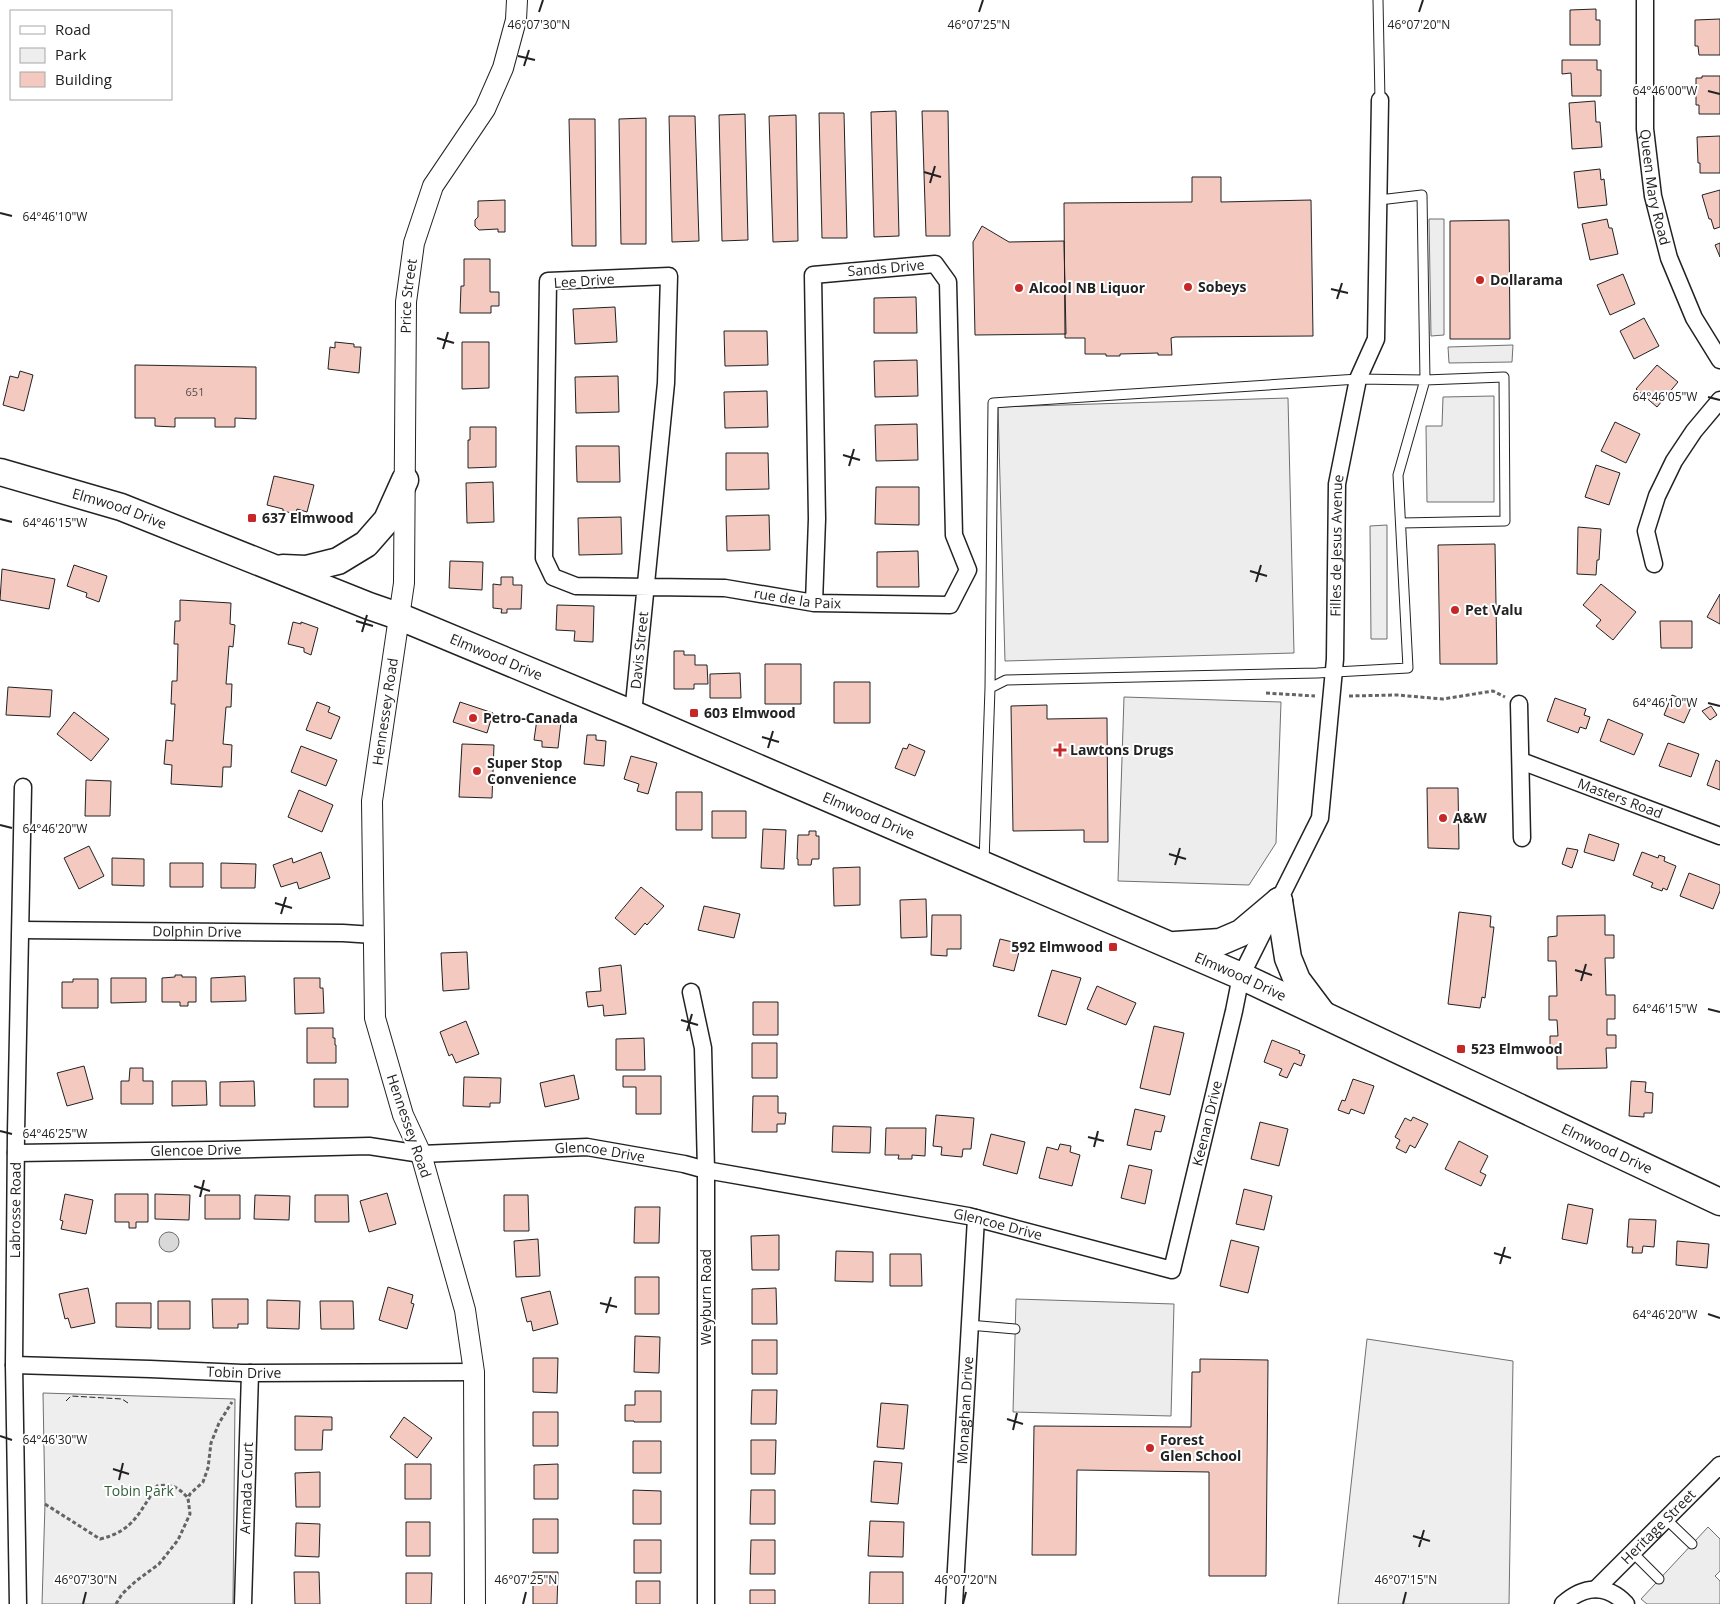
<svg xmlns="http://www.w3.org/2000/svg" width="1720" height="1604" font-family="'Open Sans',sans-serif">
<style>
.green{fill:#eee;stroke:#6f6f6f}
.parking{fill:#ededed;stroke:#6f6f6f}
.water{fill:#d9d9d9;stroke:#6f6f6f}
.building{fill:#f3c9c0;stroke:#222}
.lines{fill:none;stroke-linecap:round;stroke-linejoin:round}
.service-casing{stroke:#222;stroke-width:11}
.minor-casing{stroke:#222;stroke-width:19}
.tertiary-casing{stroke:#222;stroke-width:22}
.primary-casing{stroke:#222;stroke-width:29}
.path{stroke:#646464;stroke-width:3;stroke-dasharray:4 2.5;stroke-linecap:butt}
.service{stroke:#fff;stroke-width:9}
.minor{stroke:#fff;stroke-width:16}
.tertiary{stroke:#fff;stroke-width:20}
.primary{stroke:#fff;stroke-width:26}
.fence{stroke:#222;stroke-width:1;stroke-dasharray:6 2.5;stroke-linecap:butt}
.ticks{fill:none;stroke:#222;stroke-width:2}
.poi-dot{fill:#c62828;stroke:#fff;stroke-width:2}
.labels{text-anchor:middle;stroke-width:4;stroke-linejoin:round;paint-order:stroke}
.number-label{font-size:11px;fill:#564c4a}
.street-label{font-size:14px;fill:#222;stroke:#fff}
.poi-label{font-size:14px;font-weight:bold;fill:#222;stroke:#fff;text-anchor:start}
.park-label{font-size:14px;fill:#2f5e38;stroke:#fff}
.ticks-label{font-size:12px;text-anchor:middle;fill:#222;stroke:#fff;stroke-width:4;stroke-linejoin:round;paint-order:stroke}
</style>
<rect width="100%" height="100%" fill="#fff"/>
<path class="green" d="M1367 1339 1513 1361 1509 1604H1338Z
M43 1393 235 1399 233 1604H42L45 1504Z"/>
<path class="parking" d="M1429 219H1444V335L1431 336Z
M1513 345 1512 362 1449 363 1448 347Z
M1494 396V502H1427L1426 426H1442L1443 397Z
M1288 398 1294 653 1005 661 998 407Z
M1387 525V639H1371L1370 526Z
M1124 697 1281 702 1276 843 1249 885 1118 881Z
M1016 1299 1174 1304 1171 1416 1013 1412Z
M1708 1527 1720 1539V1571L1715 1576 1720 1581V1604H1647L1641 1599Z"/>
<path class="water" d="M159 1242a10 10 0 1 1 20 0a10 10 0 1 1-20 0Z"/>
<path class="building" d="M1596 9V20H1600V45H1570V10Z
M1720 19V55H1699L1698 46H1695V20Z
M1562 60H1597V70H1601V96H1572L1571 73 1562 74Z
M1702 76H1720V114H1699V105H1696V78H1702Z
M1595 101 1596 122H1600L1602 147 1572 149 1569 103Z
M896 111 899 236 874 237 871 112Z
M922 111H948L950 236H926Z
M819 113H844L847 238H822Z
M745 114 748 240 722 241 719 115Z
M796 115 798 241 773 242 769 116Z
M669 116H695L699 241 672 242Z
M646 118V244H621L619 119Z
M569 119H595L596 246H572Z
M1720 136V173H1700V163H1698L1697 137Z
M1600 169 1601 180 1604 179 1607 205 1578 208 1574 172Z
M1192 177H1221V202L1311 200 1313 336 1175 337 1171 338 1172 355H1158V353L1120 354V356H1106V354H1085V338H1065L1064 203 1192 202Z
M1720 190V227L1714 229 1711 219H1709L1702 195Z
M505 200V232H498V229L479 230 475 226V220L478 217V201Z
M1607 219 1609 228H1612L1618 254 1590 260 1582 224Z
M1509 220 1510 339H1450V221Z
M982 226 1009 242 1064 241 1066 334 975 335 973 242Z
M1720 243V257L1715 245Z
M464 259H490V292H499V306H491V313H460L461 286H464Z
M1623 274 1635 304 1610 315 1597 285Z
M916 297 917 333H874V298Z
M615 307 617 342 575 344 573 309Z
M1644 318 1659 346 1634 359 1620 331Z
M724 331H767L768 365 725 366Z
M335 342 354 344V347H361L359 373 328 369 330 347 335 348Z
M462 342H489V388L462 389Z
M917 360 918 396 875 397 874 361Z
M135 365 256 367V419L235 418V427H215V418H175V427L155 426V418H135Z
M1657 365 1678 382 1657 407 1636 389Z
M20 371 33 375 24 411 3 405 10 376 18 378Z
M618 376 619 412 576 413 575 377Z
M767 391 768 427 725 428 724 392Z
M1615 422 1640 434 1626 463 1601 451Z
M917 424 918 460 876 461 875 425Z
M470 427H496V467L468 468V440H470Z
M576 446H619L620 482H577Z
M726 453H768L769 489 726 490Z
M1596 465 1620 473 1609 505 1585 497Z
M274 476 314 485 307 512 297 509 296 514 283 511V509L267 505Z
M493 482 494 522 467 523 466 483Z
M876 487H919V525L875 524Z
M769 515 770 550 727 551 726 516Z
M621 517 622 554 579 555 578 518Z
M1578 527 1601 529 1599 560H1597L1596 575 1577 574Z
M1495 544 1497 664H1440L1438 545Z
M918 551 919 587H877V552Z
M450 561 483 562 482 590 449 588Z
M74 565 107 576 99 602 86 597 87 593 67 586Z
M2 569 55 579 49 609 0 600Z
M501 577H513V585H522L521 609H507V613H501L502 609 493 608V584L501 585Z
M1601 584 1636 612 1613 640 1596 626 1601 620 1583 605Z
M1720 594V624L1707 617Z
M180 600 231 603 230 624 235 625 233 647 229 646 226 684H232L231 707H226L223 744 232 745 231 767H223L222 787 171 784 172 765 164 764 166 740 173 741 175 704H171L172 681H177L178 644H174L175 621H180Z
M557 605 594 606 593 642 574 641 575 631 556 630Z
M1660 621H1692V648H1661Z
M293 622 301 624V622L318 628 311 655 304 652V648L288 644Z
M674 651H684V655H695V665H707L708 684H694V689H674Z
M765 664H801V704H765Z
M740 673 741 698H710V674Z
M834 682H870V723H834Z
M8 687 52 690 50 717 6 715Z
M1672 695 1693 703 1684 723 1664 715Z
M1555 698 1586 709 1584 715 1590 717 1586 729 1580 727 1578 733 1547 721Z
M317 702 330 707 328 712 340 717 331 739 306 730Z
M460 702 493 713 487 733 453 722Z
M1047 705V719L1107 718 1108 842H1084V830L1013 831 1011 706Z
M1711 706 1717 715 1710 720 1702 711Z
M74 712 109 739 91 761 57 734Z
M537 719 561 722 558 748 542 747V741L534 740Z
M1608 719 1643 734 1634 755 1600 741Z
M587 735H596V740L606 741 604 766 584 764Z
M1668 743 1699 754 1691 777 1659 766Z
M462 744 494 745 492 798 459 797Z
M909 744 925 751 915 776 895 768 903 748 907 749Z
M301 746 337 760 326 786 291 772Z
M631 756 657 763 648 794 637 791 639 784 624 779Z
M1716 760 1720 762V790L1707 785Z
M86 780 111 781 110 816H85Z
M1427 788H1458L1459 849 1428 848Z
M299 790 333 805 322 832 288 817Z
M676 792H702V830H676Z
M712 811H746V838H712Z
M763 829 786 830 784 869 761 868Z
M809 831H816V836H819V859H812L811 865H798V859H797L798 835H809Z
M1589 834 1619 844 1614 861 1584 852Z
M89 846 104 876 79 889 64 858Z
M1567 848 1578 850 1572 868 1562 864Z
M321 852 330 878 299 889 297 882 281 887 273 865 292 858 293 863Z
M1642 852 1658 858 1659 855 1665 857 1664 861 1676 866 1667 890 1663 888 1662 891 1651 887 1653 883 1633 875Z
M112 858 144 859V886L112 885Z
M170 863H203V887H170Z
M221 863 256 864 255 888H221Z
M860 867V905L834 906 833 868Z
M1689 873 1720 885V891L1713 909 1680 896Z
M641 887 664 906 647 925 645 923 635 935 615 918Z
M926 899 927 937 901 938 900 900Z
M704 906 740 914 734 938 698 930Z
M1459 912 1491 916 1490 927H1494L1485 998 1482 997 1480 1008 1448 1004Z
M932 915H961V949H947V956L931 955Z
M1605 915V935H1614V958H1605L1606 995H1615V1019H1607V1035H1616V1048H1606L1607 1068 1557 1069V1050H1550V1036H1558L1557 1020H1549V996H1557L1556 961H1548V937L1557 936V916Z
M1000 939 1021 944 1014 971 993 966Z
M467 952 469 989 443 991 441 953Z
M621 965 626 1014 604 1016 603 1005 588 1007 586 992 601 991 599 968Z
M1052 970 1081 978 1066 1025 1038 1016Z
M175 975H182V977H196V1002H188V1006H180V1002H162V978L175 977Z
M245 976 246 1001 211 1002V978Z
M111 978H146V1002L111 1003Z
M294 978H320V988H323L324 1013 295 1014Z
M73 979H98V1008H62V982H73Z
M1097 986 1136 1003 1126 1025 1087 1009Z
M753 1002H778V1035H753Z
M466 1021 479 1054 456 1063 452 1054 449 1056 440 1032Z
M1154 1026 1184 1033 1170 1095 1140 1088Z
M307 1028H333V1038H335V1045H336V1063H307Z
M644 1038 645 1070H616V1039Z
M1272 1040 1300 1051 1299 1053 1305 1055 1301 1066 1294 1063 1287 1078 1279 1075 1282 1069 1264 1062Z
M752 1043H777V1078H752Z
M84 1066 93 1099 67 1106 57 1073Z
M130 1068H143V1081H153V1104H121V1081H129Z
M574 1075 579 1099 545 1107 540 1083Z
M623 1076H661V1114H636V1087H623Z
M464 1077 501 1078 500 1103H490V1107L463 1106Z
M314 1079H348V1107H314Z
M1353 1079 1374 1086 1364 1114 1351 1109 1349 1114 1338 1110 1342 1100 1345 1101Z
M172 1081H206L207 1105 172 1106Z
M254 1081 255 1106H220V1082Z
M1631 1081 1646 1082 1645 1092 1653 1093 1652 1113H1644V1117L1629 1116Z
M753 1096H778V1113H786L785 1124H777V1132H752Z
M1135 1109 1165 1116 1161 1132 1155 1131 1151 1150 1127 1145Z
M936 1115 974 1118 971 1149H963L962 1157 941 1155 942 1147 933 1146Z
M1413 1117 1428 1124 1415 1148 1410 1145 1406 1153 1396 1148 1400 1140 1395 1137 1405 1118 1411 1121Z
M1260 1122 1288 1129 1279 1166 1251 1159Z
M833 1126 871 1127 870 1153 832 1152Z
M886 1128H926L925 1156 912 1155V1159H898L899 1155H885Z
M991 1134 1025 1142 1017 1174 983 1165Z
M1459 1141 1488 1156 1480 1172 1486 1175 1481 1186 1445 1169Z
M1060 1144 1071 1146 1070 1152 1080 1155 1072 1186 1039 1178 1047 1147 1058 1150Z
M1129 1165 1152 1170 1145 1204 1121 1198Z
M1244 1189 1272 1196 1264 1230 1236 1224Z
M387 1193 396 1224 369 1232 360 1201Z
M65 1194 93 1200 86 1234 61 1229 63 1221 60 1220Z
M115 1194H148V1222H136V1228H129V1222H115Z
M155 1194 190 1195 189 1220 155 1219Z
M205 1195H240V1219H205Z
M255 1195 290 1196 289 1220 254 1219Z
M315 1195H348L349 1222H315Z
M504 1195H528L529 1231H504Z
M1568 1204 1593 1209 1587 1244 1562 1239Z
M635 1207H660L659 1243H634Z
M1629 1219 1656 1220 1654 1247 1643 1246 1642 1253H1632L1633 1247H1627Z
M779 1235V1270H752L751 1236Z
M538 1239 540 1276 516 1277 514 1241Z
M1231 1240 1259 1247 1248 1293 1220 1286Z
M1677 1241 1709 1244 1707 1268 1676 1265Z
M836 1251 873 1252V1282L835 1281Z
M890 1254H921L922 1286H890Z
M635 1277H659V1314H635Z
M388 1287 413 1295 411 1303 414 1304 407 1329 379 1320Z
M88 1288 95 1323 71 1328 68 1318 65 1319 59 1294Z
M776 1288 777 1324H752V1289Z
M550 1291 558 1324 533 1331 531 1321 527 1322 521 1298Z
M212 1299H248V1324H238V1328H213Z
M267 1300 300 1301 299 1329 267 1328Z
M158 1301H190V1329H158Z
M320 1301H353L354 1329H321Z
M116 1303H151V1328L116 1327Z
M635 1336 660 1337 659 1373 634 1372Z
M752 1340H777V1374H752Z
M533 1358H558L557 1393 533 1392Z
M1200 1359 1268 1360 1266 1576H1209V1472L1077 1470 1076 1555H1032L1034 1426 1191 1427 1192 1372H1200Z
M752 1390H777L776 1424H751Z
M635 1391H661V1422H634V1421H625V1405H635Z
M881 1403 908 1405 904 1449 877 1447Z
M533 1412H558V1446H533Z
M295 1416 332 1417V1430H323L322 1450H295Z
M404 1417 432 1438 417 1458 390 1437Z
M751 1440H776L775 1474H751Z
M633 1441H661V1473H633Z
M874 1461 902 1463 898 1504 871 1502Z
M405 1464H431V1499H405Z
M558 1464V1499H534V1465Z
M320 1472V1507H296L295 1473Z
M633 1490 661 1491V1524H633Z
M751 1490H775V1524H750Z
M533 1519H558V1553H533Z
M870 1521 904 1522 903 1557 868 1556Z
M406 1522H430V1556H406Z
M296 1523 320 1524 319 1557 295 1556Z
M634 1540H661V1573H634Z
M751 1540H775V1574H750Z
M294 1572H319L320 1604H295Z
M533 1572H558L557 1604H533Z
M870 1572H903V1604H869Z
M406 1573H432L431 1604H406Z
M636 1581H660V1604H636Z
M750 1590H775V1604H750Z"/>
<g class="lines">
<defs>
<path id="service" d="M1378 0 1380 100
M990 688 993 403 1358 379 1425 380 1504 377 1505 521 1401 523
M984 862 990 688 1006 680 1317 673 1408 668 1398 475 1425 380 1422 195 1379 200
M969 1325 1015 1329
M1666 1519 1692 1544
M1633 1553 1659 1579"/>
<g id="minor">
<path id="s1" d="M1645 0V129L1653 196 1669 258 1694 318 1720 360"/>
<path d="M1654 564 1646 531 1657 496 1674 461 1694 431 1720 400"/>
<path d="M1519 704 1522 838"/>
<path id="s2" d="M633 714 666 383 669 276 548 281 544 558 553 577 576 586 725 588 814 603 950 605 968 570 954 535 948 282 935 264 813 275 817 519 814 603"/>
<path id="s3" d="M1521 761 1720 836"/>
<path id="s4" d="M21 930 343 933 374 935"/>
<path d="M691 992 703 1048 706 1170V1604"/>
<path id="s5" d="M16 1153 213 1150 369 1146 421 1154 587 1147 684 1164 706 1170 968 1216 1172 1270 1234 1011 1241 976 1320 818 1335 659 1337 484 1358 379 1376 339 1380 100"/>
<path id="s6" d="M14 1365 150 1369 242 1373 474 1372"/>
<path id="s7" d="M1596 1589 1720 1465"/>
<path id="s8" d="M18 1604 14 1365 16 1133 23 787"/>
<path id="s9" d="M243 1604 250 1373"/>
<path id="s10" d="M954 1604 976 1218"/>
<path d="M1563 1604C1583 1586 1606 1583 1626 1604"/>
</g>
<g id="tertiary">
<path id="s11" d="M475 1604 474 1372 465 1310 421 1154 403 1115 375 1018 372 801 404 583 406 302 414 243 433 186 485 109 503 68 516 20 517 0"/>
</g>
<g id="primary">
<path id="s12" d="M0 472 121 507 369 606 398 616 633 714 1241 976 1720 1202"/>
<path d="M283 568 306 569 338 561 366 544 387 520 405 480"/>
<path d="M1279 901 1288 958 1297 980 1321 1012"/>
<path d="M1175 945 1220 942 1241 933 1279 901"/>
</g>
</defs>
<use href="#service" class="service-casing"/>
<use href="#minor" class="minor-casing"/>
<use href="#tertiary" class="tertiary-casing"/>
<use href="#primary" class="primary-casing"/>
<path class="path" d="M1266 693 1315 696
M1349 696 1397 695 1443 699 1493 691 1505 697
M45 1504 100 1539C134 1531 139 1512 157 1486 172 1483 179 1488 188 1498
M116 1604 122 1594 136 1581 159 1564 178 1540 190 1514 188 1498 190 1494 203 1482 208 1468 211 1443 219 1423 232 1402"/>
<use href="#service" class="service"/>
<use href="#minor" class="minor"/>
<use href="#tertiary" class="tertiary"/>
<use href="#primary" class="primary"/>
<path class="fence" d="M66 1401 71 1396 122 1399 128 1403"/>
</g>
<path class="ticks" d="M539 12 543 0M979 12 983 0M1419 12 1423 0M518 56 535 60M524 66 529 50M1708 91 1720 94M924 172 941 177M930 183 935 166M0 213 12 216M1331 289 1348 293M1337 299 1342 283M437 338 454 343M443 349 448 332M1708 397 1720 400M843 455 860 460M849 466 854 449M0 519 12 522M1250 571 1267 576M1256 582 1261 565M356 621 373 626M362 632 367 615M1708 703 1720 706M762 737 779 742M768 748 773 731M0 825 12 828M1169 854 1186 859M1175 865 1180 848M275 903 292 908M281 914 286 897M1575 970 1592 975M1581 981 1586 964M1708 1009 1720 1012M681 1020 698 1025M687 1031 692 1014M0 1131 12 1134M1088 1137 1104 1141M1094 1147 1098 1131M194 1186 210 1191M200 1197 204 1180M1494 1253 1511 1258M1500 1264 1505 1247M600 1303 617 1307M606 1313 611 1297M1708 1314 1720 1318M1007 1419 1023 1424M1013 1430 1017 1413M0 1436 12 1440M113 1469 129 1474M119 1480 123 1463M1413 1536 1430 1541M1419 1547 1424 1530M83 1604 86 1592M523 1604 526 1592M963 1604 966 1592M1403 1604 1406 1592"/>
<g class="poi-dot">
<circle cx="1480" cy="280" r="5"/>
<circle cx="1188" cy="287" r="5"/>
<circle cx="1019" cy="288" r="5"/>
<rect x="247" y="513" width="10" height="10" rx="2.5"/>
<circle cx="1455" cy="610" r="5"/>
<rect x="689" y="708" width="10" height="10" rx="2.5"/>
<circle cx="473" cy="718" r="5"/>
<path d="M1057.5 742.5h5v5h5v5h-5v5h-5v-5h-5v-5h5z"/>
<circle cx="477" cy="771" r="5"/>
<circle cx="1443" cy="818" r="5"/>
<rect x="1108" y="942" width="10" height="10" rx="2.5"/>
<rect x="1456" y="1044" width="10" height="10" rx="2.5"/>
<circle cx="1150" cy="1448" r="5"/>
</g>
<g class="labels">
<g class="number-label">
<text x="195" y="396">651</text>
</g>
<g class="street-label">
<text dy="5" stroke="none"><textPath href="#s1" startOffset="188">Queen Mary Road</textPath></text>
<text transform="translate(886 268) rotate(-5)" y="5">Sands Drive</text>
<text transform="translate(584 281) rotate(-4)" y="5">Lee Drive</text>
<text dy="5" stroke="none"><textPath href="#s11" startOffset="1325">Price Street</textPath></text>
<text dy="5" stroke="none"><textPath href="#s12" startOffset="125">Elmwood Drive</textPath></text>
<text dy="5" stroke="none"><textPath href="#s5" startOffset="1922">Filles de Jesus Avenue</textPath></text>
<text dy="5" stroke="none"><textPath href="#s2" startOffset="1106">rue de la Paix</textPath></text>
<text dy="5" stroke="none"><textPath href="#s2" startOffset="64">Davis Street</textPath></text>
<text dy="5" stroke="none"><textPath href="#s12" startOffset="530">Elmwood Drive</textPath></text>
<text dy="5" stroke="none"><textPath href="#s11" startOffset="908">Hennessey Road</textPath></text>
<text dy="5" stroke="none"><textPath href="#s3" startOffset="106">Masters Road</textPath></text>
<text dy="5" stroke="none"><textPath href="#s12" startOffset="935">Elmwood Drive</textPath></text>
<text dy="5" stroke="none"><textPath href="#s4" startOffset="176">Dolphin Drive</textPath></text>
<text dy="5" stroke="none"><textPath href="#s12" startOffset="1340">Elmwood Drive</textPath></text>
<text dy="5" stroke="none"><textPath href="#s5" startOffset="1321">Keenan Drive</textPath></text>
<text transform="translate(409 1126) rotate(71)" y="5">Hennessey Road</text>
<text dy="5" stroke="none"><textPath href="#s12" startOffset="1745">Elmwood Drive</textPath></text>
<text dy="5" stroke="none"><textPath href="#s5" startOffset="180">Glencoe Drive</textPath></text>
<text dy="5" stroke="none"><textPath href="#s5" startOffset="585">Glencoe Drive</textPath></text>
<text dy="5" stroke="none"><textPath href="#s8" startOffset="394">Labrosse Road</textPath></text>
<text dy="5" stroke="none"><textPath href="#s5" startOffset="990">Glencoe Drive</textPath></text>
<text transform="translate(706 1297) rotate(-90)" y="5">Weyburn Road</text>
<text dy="5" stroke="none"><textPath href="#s6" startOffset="230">Tobin Drive</textPath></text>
<text dy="5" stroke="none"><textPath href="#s10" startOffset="194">Monaghan Drive</textPath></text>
<text dy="5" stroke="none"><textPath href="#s9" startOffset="116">Armada Court</textPath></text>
<text dy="5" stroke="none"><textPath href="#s7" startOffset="88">Heritage Street</textPath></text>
</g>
<g class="poi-label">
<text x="1490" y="285">Dollarama</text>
<text x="1198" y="292">Sobeys</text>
<text x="1029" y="293">Alcool NB Liquor</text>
<text x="262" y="523">637 Elmwood</text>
<text x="1465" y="615">Pet Valu</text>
<text x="704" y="718">603 Elmwood</text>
<text x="483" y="723">Petro-Canada</text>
<text x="1070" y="755">Lawtons Drugs</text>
<text x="487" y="768">Super Stop<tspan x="487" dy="16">Convenience</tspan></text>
<text x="1453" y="823">A&amp;W</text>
<text x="1103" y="952" text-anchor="end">592 Elmwood</text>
<text x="1471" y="1054">523 Elmwood</text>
<text x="1160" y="1445">Forest<tspan x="1160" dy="16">Glen School</tspan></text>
</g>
<g class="park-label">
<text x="139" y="1496">Tobin Park</text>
</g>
</g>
<g class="ticks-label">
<text x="539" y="29">46°07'30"N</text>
<text x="979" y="29">46°07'25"N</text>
<text x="1419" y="29">46°07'20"N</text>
<text x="1665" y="95">64°46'00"W</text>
<text x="55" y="221">64°46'10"W</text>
<text x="1665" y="401">64°46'05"W</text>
<text x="55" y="527">64°46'15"W</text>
<text x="1665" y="707">64°46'10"W</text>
<text x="55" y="833">64°46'20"W</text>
<text x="1665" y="1013">64°46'15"W</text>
<text x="55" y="1138">64°46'25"W</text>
<text x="1665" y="1319">64°46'20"W</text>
<text x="55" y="1444">64°46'30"W</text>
<text x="86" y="1584">46°07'30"N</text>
<text x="526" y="1584">46°07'25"N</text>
<text x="966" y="1584">46°07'20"N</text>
<text x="1406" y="1584">46°07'15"N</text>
</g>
<rect x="10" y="10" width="162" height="90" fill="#ffffff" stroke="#a7a7a7"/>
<rect x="20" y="26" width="25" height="8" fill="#ffffff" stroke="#a7a7a7"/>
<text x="55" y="35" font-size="15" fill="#222222">Road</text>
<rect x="20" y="48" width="25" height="15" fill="#eeeeee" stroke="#a7a7a7"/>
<text x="55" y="60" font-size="15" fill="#222222">Park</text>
<rect x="20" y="72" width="25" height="15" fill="#f3c9c0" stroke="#a7a7a7"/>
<text x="55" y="85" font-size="15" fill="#222222">Building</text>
</svg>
